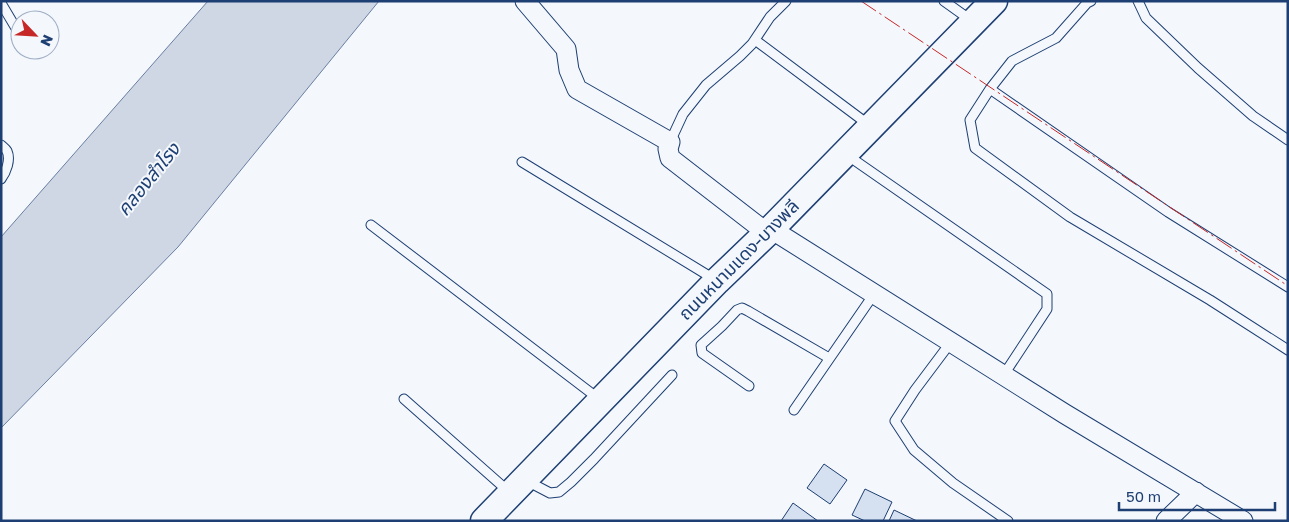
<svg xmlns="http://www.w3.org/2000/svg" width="1289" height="522" font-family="'Golos Text','Noto Sans Thai',sans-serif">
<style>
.water{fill:#cfd7e4;stroke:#687fa3}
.building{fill:#d5e0f0;stroke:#1d3f73}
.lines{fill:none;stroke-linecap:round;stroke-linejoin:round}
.lane-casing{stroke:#1d3f73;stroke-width:11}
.street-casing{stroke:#1d3f73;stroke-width:21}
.secondary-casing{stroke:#1d3f73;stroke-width:29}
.lane{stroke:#f4f7fb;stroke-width:9}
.street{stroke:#f4f7fb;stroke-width:19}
.secondary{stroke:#f4f7fb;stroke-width:26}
.power{stroke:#c62828;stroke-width:1;stroke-dasharray:18 4 2.5 4;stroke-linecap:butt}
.labels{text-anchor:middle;stroke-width:4;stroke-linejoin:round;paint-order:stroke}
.street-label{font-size:18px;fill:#1d3f73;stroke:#f4f7fb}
.water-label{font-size:19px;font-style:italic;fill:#1d3f73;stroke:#f4f7fb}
</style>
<rect width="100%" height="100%" fill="#f4f7fb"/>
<path class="water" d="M208 1H379L178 247 1 428V237Z"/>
<path class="building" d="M824 464 847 480 830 504 807 488Z
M865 489 892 502 883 521H865L852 515Z
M793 503 818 521H781Z
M894 510 917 521H889Z"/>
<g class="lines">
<defs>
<path id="lane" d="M944 1 972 21
M1091 1 1087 3 1056 38 1012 61 990 89 970 120 975 148 1070 217 1210 300 1288 350
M1138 1 1146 18 1198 68 1253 116 1288 140
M1 3 17 30 20 39
M755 40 869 125
M990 89 1168 212 1288 287
M670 142 683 114 706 85 740 56 752 44 770 17 786 1
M1 145C3 147 6 149 7 151 11 160 6 172 1 179
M847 155 1047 294V309L1003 376
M522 162 714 279
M371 225 599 399
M951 342 915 390 895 421 914 450 953 483 1008 521
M749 386 702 353 701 345 722 326 737 310 742 308 748 311 829 358
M404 399 509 492
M794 410 874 294
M527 481 550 493 559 492 571 482 594 459 672 375"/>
<path id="street" d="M525 1 566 49 569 70 577 89 670 142 668 149 670 158 767 233
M771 229 1065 414 1243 521
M1166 521 1196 492"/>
<path id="secondary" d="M484 521 717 281 767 233 994 1"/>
</defs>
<use href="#lane" class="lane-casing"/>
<use href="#street" class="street-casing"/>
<use href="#secondary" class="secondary-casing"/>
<use href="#lane" class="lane"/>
<use href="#street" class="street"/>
<use href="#secondary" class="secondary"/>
<path class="power" d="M861 1 1288 286"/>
</g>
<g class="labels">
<g class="street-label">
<text transform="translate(739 260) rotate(-45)" y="6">ถนนหนามแดง-บางพลี</text>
</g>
<g class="water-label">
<text transform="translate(148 179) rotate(-51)" y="7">คลองสำโรง</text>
</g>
</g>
<rect width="1289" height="522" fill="none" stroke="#1d3f73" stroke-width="5"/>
<g transform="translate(35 35) rotate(115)"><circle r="24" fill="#f4f7fb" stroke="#9eadc5"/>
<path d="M0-4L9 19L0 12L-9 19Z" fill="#c62828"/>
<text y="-8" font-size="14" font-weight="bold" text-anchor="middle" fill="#1d3f73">N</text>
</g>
<path d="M1119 502v8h156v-8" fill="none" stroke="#1d3f73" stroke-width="2.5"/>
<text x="1126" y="502" font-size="15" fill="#1d3f73" stroke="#f4f7fb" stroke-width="4" paint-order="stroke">50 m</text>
</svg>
